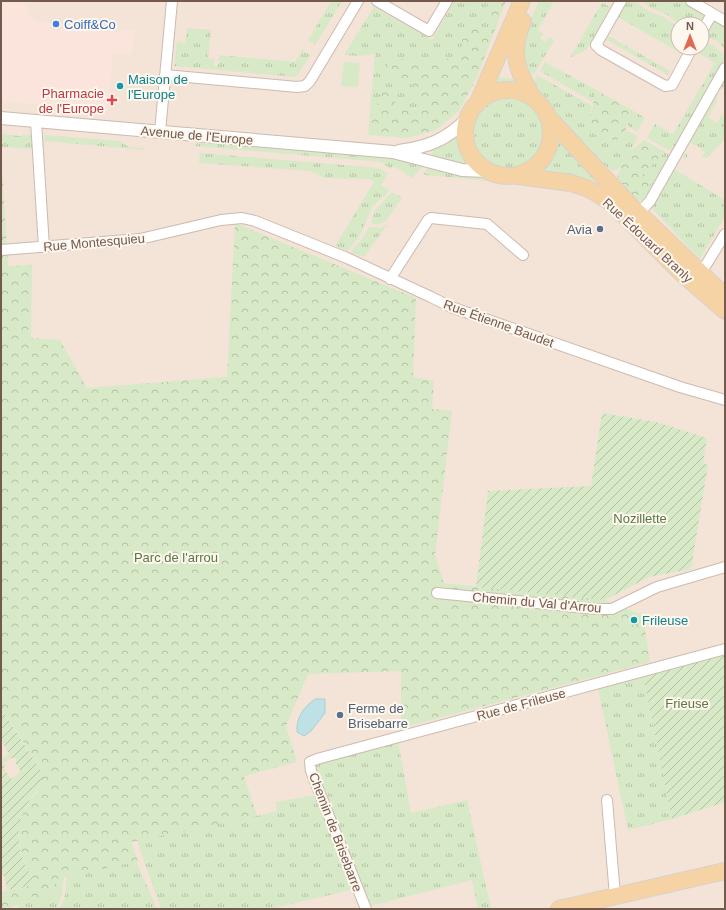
<svg xmlns="http://www.w3.org/2000/svg" width="726" height="910" font-family="Helvetica,sans-serif">
<style>
.residential{fill:#f3e4d7;fill-rule:evenodd}
.commercial{fill:#fbe4dc}
.grass{fill:url(#grass-tufts)}
.forest{fill:url(#forest-crowns)}
.garden{fill:url(#garden-furrows);fill-rule:evenodd}
.pitch{fill:#d7e9c7}
.water{fill:#bde1e4;stroke:#a4d1d6}
.lines{fill:none;stroke-linecap:round;stroke-linejoin:round}
.minor-casing{stroke:#cdbaae;stroke-width:12}
.tertiary-casing{stroke:#cdbaae;stroke-width:14}
.primary-casing{stroke:#d8d1cd;stroke-width:18}
.minor{stroke:#fff;stroke-width:10}
.tertiary{stroke:#fff;stroke-width:12}
.primary{stroke:#f6d3a4;stroke-width:16}
.shop-dot{fill:#3f7fe0;stroke:#fef7ee;stroke-width:1.5}
.culture-dot{fill:#0f9aa8;stroke:#fef7ee;stroke-width:1.5}
.health-dot{fill:#e0444e;stroke:#fef7ee;stroke-width:1.5}
.service-dot{fill:#5c6f8a;stroke:#fef7ee;stroke-width:1.5}
.labels{text-anchor:middle;stroke-width:4;stroke-linejoin:round;paint-order:stroke}
.shop-label{font-size:13px;fill:#366cbe;stroke:#fef7ee;text-anchor:start}
.culture-label{font-size:13px;fill:#0d838f;stroke:#fef7ee;text-anchor:start}
.health-label{font-size:13px;fill:#be3a42;stroke:#fef7ee;text-anchor:end}
.street-label{font-size:13px;fill:#74594d;stroke:#fef7ee}
.service-label{font-size:13px;fill:#4e5e75;stroke:#fef7ee;text-anchor:end}
.park-label{font-size:13px;fill:#587945;stroke:#fef7ee}
</style>
<defs>
<pattern id="grass-tufts" width="24" height="20" patternUnits="userSpaceOnUse"><rect width="24" height="20" fill="#d7e9c7"/><path d="M3 7l-1-3M5 7V3M7 7l1-3M15 17l-1-3M17 17v-4M19 17l1-3" fill="none" stroke="#b3c0a4"/></pattern>
<pattern id="forest-crowns" width="20" height="18" patternUnits="userSpaceOnUse"><rect width="20" height="18" fill="#d7e9c7"/><path d="M2 6a3 3 0 1 1 6 0M12 15a3 3 0 1 1 6 0" fill="none" stroke="#b3c0a4"/></pattern>
<pattern id="garden-furrows" width="10" height="10" patternUnits="userSpaceOnUse"><rect width="10" height="10" fill="#d7e9c7"/><path d="M-1 1l2-2M0 10L10 0M9 11l2-2" fill="none" stroke="#b3c0a4"/></pattern>
</defs>
<rect width="100%" height="100%" fill="#fbf3e8"/>
<path class="residential" d="M1 1H725V909H1ZM678 24H702V48H678Z"/>
<path class="commercial" d="M1 1H27L28 11 27 12 36 22 38 21 39 22 100 28V31L121 33 122 29 135 30 132 55 113 54 108 111 1 101Z"/>
<path class="grass" d="M331 1H342L315 45 308 40Z
M454 1H487L489 28 461 56 422 64 388 75 415 85 423 107 402 111 383 86 368 135 375 54 360 56 344 55 374 7 432 40Z
M539 1H554L538 30 543 33 540 39 546 42 549 37 554 40 535 73 532 74 528 73C526 68 524 63 523 58 519 39 532 18 539 1Z
M624 1H636L648 11 664 17 678 27V48H689L683 60H680L682 54 618 17 615 23 614 21Z
M642 1H682L705 14 706 19 702 24H681L676 22 666 14 649 7Z
M602 2 610 7 587 49 570 58Z
M715 20 725 26V49L717 41 704 36 711 21Z
M187 28 211 30 208 58 214 59V66H218L219 55 295 62 302 50 311 55 296 77 174 66 177 42 185 43Z
M609 36 670 71 668 75 607 40Z
M703 41 712 45 725 55V67L675 153 647 138 655 124 673 134 715 63 697 52 699 48H702Z
M545 62 596 90 593 102 540 71Z
M725 73V87L718 91 716 97 717 102 708 117 717 123 722 114 725 117V139L707 158 702 157 705 152 700 150 701 148 689 143 683 153 688 155 686 159 679 154Z
M537 75 592 106 588 129 624 139 626 130 638 136C633 147 627 156 622 167L613 171 604 165 553 111 533 83Z
M496 77 517 79 520 86H504L487 88Z
M472 135a36 36 0 1 1 72 0a36 36 0 1 1-72 0Z
M630 109 645 118 637 132 627 125Z
M1 134 20 136 31 134 32 149 1 147Z
M44 135 119 141 129 147 143 148V150L45 141Z
M455 136 460 140 462 150 469 162 466 166 432 158 433 148Z
M559 138 600 177 593 184 540 173C542 161 555 156 555 141Z
M200 141 391 157 423 166 412 178 394 166 391 169 381 162 195 146 198 142Z
M665 152 672 157 648 199 642 175Z
M200 153 379 168 388 174 381 185 389 190 386 195 378 201 373 206 359 237 348 251 335 246 374 182 370 179 324 178 310 171 199 163Z
M428 167 480 178 505 181 529 179 548 188 501 182 425 175 423 173Z
M672 168 725 200V216L700 259 648 204Z
M392 192 402 198 386 221 378 225 371 223 375 210Z
M387 225 364 257 350 252 362 239 369 227 380 228Z
M643 675 672 819 628 830 598 689Z
M398 741 411 813 467 800 491 909H478L472 880 370 906 313 771 315 764Z
M248 790 257 816 277 811 275 802 317 795 356 889 269 909H161L132 827Z
M124 830 136 861 157 909H60L65 895 67 877Z
M64 877 62 894 57 909H19L18 905 33 896 43 898 57 892 51 880Z"/>
<path class="forest" d="M487 1H506L477 77 459 111 436 130 408 138 368 135 383 86 402 111 423 107 415 85 388 75V55L422 64 461 56 463 30 489 27Z
M596 90 630 109 624 139 602 140 588 129Z
M644 140 665 152 642 175 653 188 645 201 629 198 617 177 628 153Z
M1 149 8 267 32 264 31 338 60 340 87 388 227 377 235 223 416 298 413 377 434 381 432 409 452 411 435 555 444 583 605 600 643 615 650 662 401 728V671L308 674 286 726 297 762 244 776 257 816 131 842 138 861 52 880 58 891 43 898 33 896 18 905 7 909 1 908V892L36 884C21 858 10 832 28 804 30 799 37 794 38 789 40 784 40 775 40 771 39 764 7 716 1 708Z"/>
<path class="garden" d="M602 413 656 422 707 438 703 463 708 465 691 569 649 577 605 600 476 587 488 491 591 486Z
M725 654V802L672 819 643 675Z
M1 708 38 766C47 783 38 788 29 801 25 808 21 815 20 823 15 846 24 865 36 884L7 890 4 876H1V759L9 754 1 740ZM14 757 17 761 15 762 21 772 11 779 4 769 5 767 3 763Z"/>
<path class="pitch" d="M344 62 360 63 358 87 341 86Z"/>
<path class="water" d="M315 699H325V713L311 731 304 736 297 732C296 718 303 708 315 699Z"/>
<g class="lines">
<defs>
<path id="minor" d="M377 1 429 31 447 1
M621 1 596 45 601 50 665 86 672 85 692 48
M691 1 725 21
M702 31 712 14
M165 75 297 87 305 86 310 81 358 1
M36 121 44 247
M160 132 172 1
M639 213 650 201 725 68
M1 250 140 239 221 220 242 218 255 221 347 258 431 297 451 307 680 387 725 400
M701 273 725 234
M390 279 428 220 431 218 487 224 523 255
M437 593 596 609H612L657 587 725 567
M607 800 615 896
M366 909 311 771 310 762 317 759 725 649"/>
<path id="tertiary" d="M1 118 393 152 462 170 486 171
M399 151C428 147 446 140 467 119"/>
<path id="primary" d="M523 21C510 52 516 69 533 98
M465 133a43 43 0 1 1 86 0a43 43 0 1 1-86 0Z
M478 102 522 1
M548 117 628 203 725 296
M518 176 571 183 586 188 596 193 613 204 678 270 725 311
M559 909 725 871"/>
</defs>
<use href="#minor" class="minor-casing"/>
<use href="#tertiary" class="tertiary-casing"/>
<use href="#primary" class="primary-casing"/>
<use href="#minor" class="minor"/>
<use href="#tertiary" class="tertiary"/>
<use href="#primary" class="primary"/>
</g>
<circle class="shop-dot" cx="56" cy="24" r="4"/>
<g class="culture-dot">
<circle cx="120" cy="86" r="4"/>
<circle cx="634" cy="620" r="4"/>
</g>
<path class="health-dot" d="M110 94h4v4h4v4h-4v4h-4v-4h-4v-4h4z"/>
<g class="service-dot">
<circle cx="600" cy="229" r="4"/>
<circle cx="340" cy="715" r="4"/>
</g>
<g class="labels">
<g class="shop-label">
<text x="64" y="29">Coiff&amp;Co</text>
</g>
<g class="culture-label">
<text x="128" y="84">Maison de<tspan x="128" dy="15">l'Europe</tspan></text>
<text x="642" y="625">Frileuse</text>
</g>
<g class="health-label">
<text x="104" y="98">Pharmacie<tspan x="104" dy="15">de l'Europe</tspan></text>
</g>
<g class="street-label">
<text transform="translate(197 135) rotate(5)" y="5">Avenue de l'Europe</text>
<text transform="translate(648 240) rotate(43)" y="5">Rue Édouard Branly</text>
<text transform="translate(94 242) rotate(-5)" y="5">Rue Montesquieu</text>
<text transform="translate(499 323) rotate(20)" y="5">Rue Étienne Baudet</text>
<text transform="translate(537 602) rotate(5)" y="5">Chemin du Val d'Arrou</text>
<text transform="translate(521 704) rotate(-15)" y="5">Rue de Frileuse</text>
<text transform="translate(336 832) rotate(69)" y="5">Chemin de Brisebarre</text>
</g>
<g class="service-label">
<text x="592" y="234">Avia</text>
<text x="348" y="713" text-anchor="start">Ferme de<tspan x="348" dy="15">Brisebarre</tspan></text>
</g>
<g class="park-label">
<text x="640" y="523">Nozillette</text>
<text x="176" y="562">Parc de l'arrou</text>
<text x="687" y="708">Frieuse</text>
</g>
</g>
<rect width="726" height="910" fill="none" stroke="#74594d" stroke-width="4"/>
<g transform="translate(690 36)"><circle r="19" fill="#fef7ee" stroke="#c7b8ae"/>
<path d="M0-3L7 15L0 10L-7 15Z" fill="#df6a54"/>
<text y="-6" font-size="11" font-weight="bold" text-anchor="middle" fill="#74594d">N</text>
</g>
</svg>
